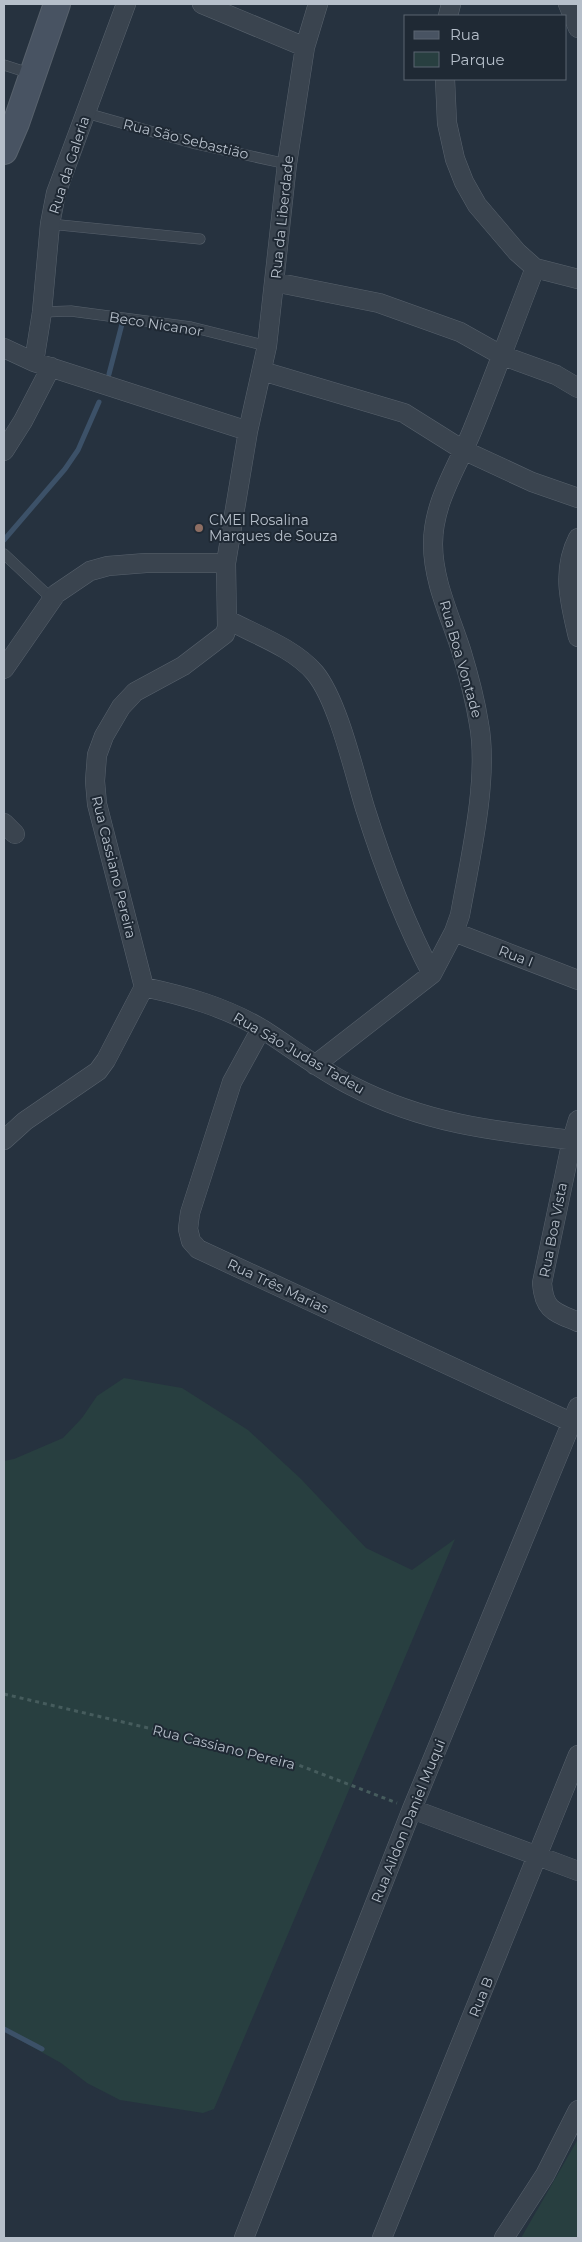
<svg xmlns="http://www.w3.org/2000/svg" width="582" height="2242" font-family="Montserrat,sans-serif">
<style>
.green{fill:#283f40}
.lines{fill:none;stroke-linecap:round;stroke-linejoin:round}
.stream{stroke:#3c5168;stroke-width:5}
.lane-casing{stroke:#58626d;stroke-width:11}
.street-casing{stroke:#58626d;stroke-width:20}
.secondary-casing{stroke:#58626d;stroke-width:28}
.path{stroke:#465c5d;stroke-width:3;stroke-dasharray:4 4;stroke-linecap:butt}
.lane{stroke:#3a444f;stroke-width:10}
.street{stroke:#3a444f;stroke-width:19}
.secondary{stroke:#485362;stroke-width:26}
.education-dot{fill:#8d6e63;stroke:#1f2934;stroke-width:2}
.labels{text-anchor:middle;stroke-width:4;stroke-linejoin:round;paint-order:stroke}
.street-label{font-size:14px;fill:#b6bfca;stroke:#1f2934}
.poi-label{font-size:14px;fill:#b6bfca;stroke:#1f2934;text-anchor:start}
</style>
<rect width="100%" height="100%" fill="#26323f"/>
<path class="green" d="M124 1378 182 1388 248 1430 301 1479 366 1548 412 1570 455 1539 214 2109 203 2113 120 2100 87 2083 61 2063 4 2031V1461L14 1459 63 1438 82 1418 97 1396Z
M578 2139V2238H521Z"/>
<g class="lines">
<path class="stream" d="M109 374 122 324
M4 540 65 469 78 450 99 402
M4 2029 42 2049"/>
<defs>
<path id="lane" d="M4 65 32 74
M86 113 196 144 287 164
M50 224 200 239
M42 312 71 311 191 327 267 346
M4 554 52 599"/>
<path id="street" d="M202 4 305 47
M568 4 578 28
M448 16 451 4
M445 79 447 123 455 159 464 182 477 205 517 252 535 268 578 279
M274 282 379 303 460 332 501 355 556 375 578 388
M4 348 34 362 248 431
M34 362 42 312 50 224 56 193 126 4
M262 371 404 413 463 450 532 482 578 498
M4 451 23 421 51 367
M578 538C561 571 570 603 578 637
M228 620C256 635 294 648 315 673 338 701 354 772 365 808 383 865 404 921 432 974
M4 669 56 594 90 571 108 566 146 563H226
M4 823 15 834
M454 932 578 980
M144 987C186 996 225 1007 262 1029 292 1048 320 1070 352 1086 424 1123 492 1131 572 1140
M261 1029 232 1082 190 1213 188 1229 191 1241 198 1249 573 1423
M315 1065 432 974 454 932 460 915C470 859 489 779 479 724 475 699 468 673 461 650 450 616 433 581 433 544 433 502 457 468 472 431 494 377 514 322 535 268
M578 1120 572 1140 542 1283C544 1311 555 1312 578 1322
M4 1140 25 1121 98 1071 106 1060 144 987 97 804 95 781 97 755 104 736 121 707 135 692 183 666 225 634 227 627 226 563 248 431 267 346 287 164 305 47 318 4
M412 1809 578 1871
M244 2238 412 1809 578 1407
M382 2238 578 1755
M504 2238 545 2175 578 2110"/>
<path id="secondary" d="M4 151 16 123 57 4"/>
</defs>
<use href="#lane" class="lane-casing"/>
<use href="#street" class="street-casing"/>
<use href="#secondary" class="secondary-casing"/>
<path class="path" d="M4 1694 288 1761 397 1803"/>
<use href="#lane" class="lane"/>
<use href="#street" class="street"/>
<use href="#secondary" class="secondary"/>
</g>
<circle class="education-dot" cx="199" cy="528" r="5"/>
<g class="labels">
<g class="street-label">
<text transform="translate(186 139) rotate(14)" y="5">Rua São Sebastião</text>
<text transform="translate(69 165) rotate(-72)" y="5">Rua da Galeria</text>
<text transform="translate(282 217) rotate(-84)" y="5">Rua da Liberdade</text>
<text transform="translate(156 324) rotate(9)" y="5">Beco Nicanor</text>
<text transform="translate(461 659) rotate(74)" y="5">Rua Boa Vontade</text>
<text transform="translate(114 867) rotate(76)" y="5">Rua Cassiano Pereira</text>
<text transform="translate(516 956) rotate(21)" y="5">Rua I</text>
<text transform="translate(299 1053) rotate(30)" y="5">Rua São Judas Tadeu</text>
<text transform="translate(553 1230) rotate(-79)" y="5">Rua Boa Vista</text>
<text transform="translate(278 1286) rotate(25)" y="5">Rua Três Marias</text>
<text transform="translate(224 1747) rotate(14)" y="5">Rua Cassiano Pereira</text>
<text transform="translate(408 1821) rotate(-68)" y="5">Rua Aildon Daniel Muqui</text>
<text transform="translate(481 1997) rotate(-68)" y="5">Rua B</text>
</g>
<g class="poi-label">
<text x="209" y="525">CMEI Rosalina<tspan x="209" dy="16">Marques de Souza</tspan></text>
</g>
</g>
<rect width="582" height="2242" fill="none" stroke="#b6bfca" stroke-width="10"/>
<rect x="404" y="15" width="162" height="65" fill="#1f2934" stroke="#5b6570"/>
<rect x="414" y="31" width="25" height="8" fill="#485362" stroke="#5b6570"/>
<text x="450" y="40" font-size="15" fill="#b6bfca">Rua</text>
<rect x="414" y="52" width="25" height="15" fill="#283f40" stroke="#5b6570"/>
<text x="450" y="65" font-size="15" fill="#b6bfca">Parque</text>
</svg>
